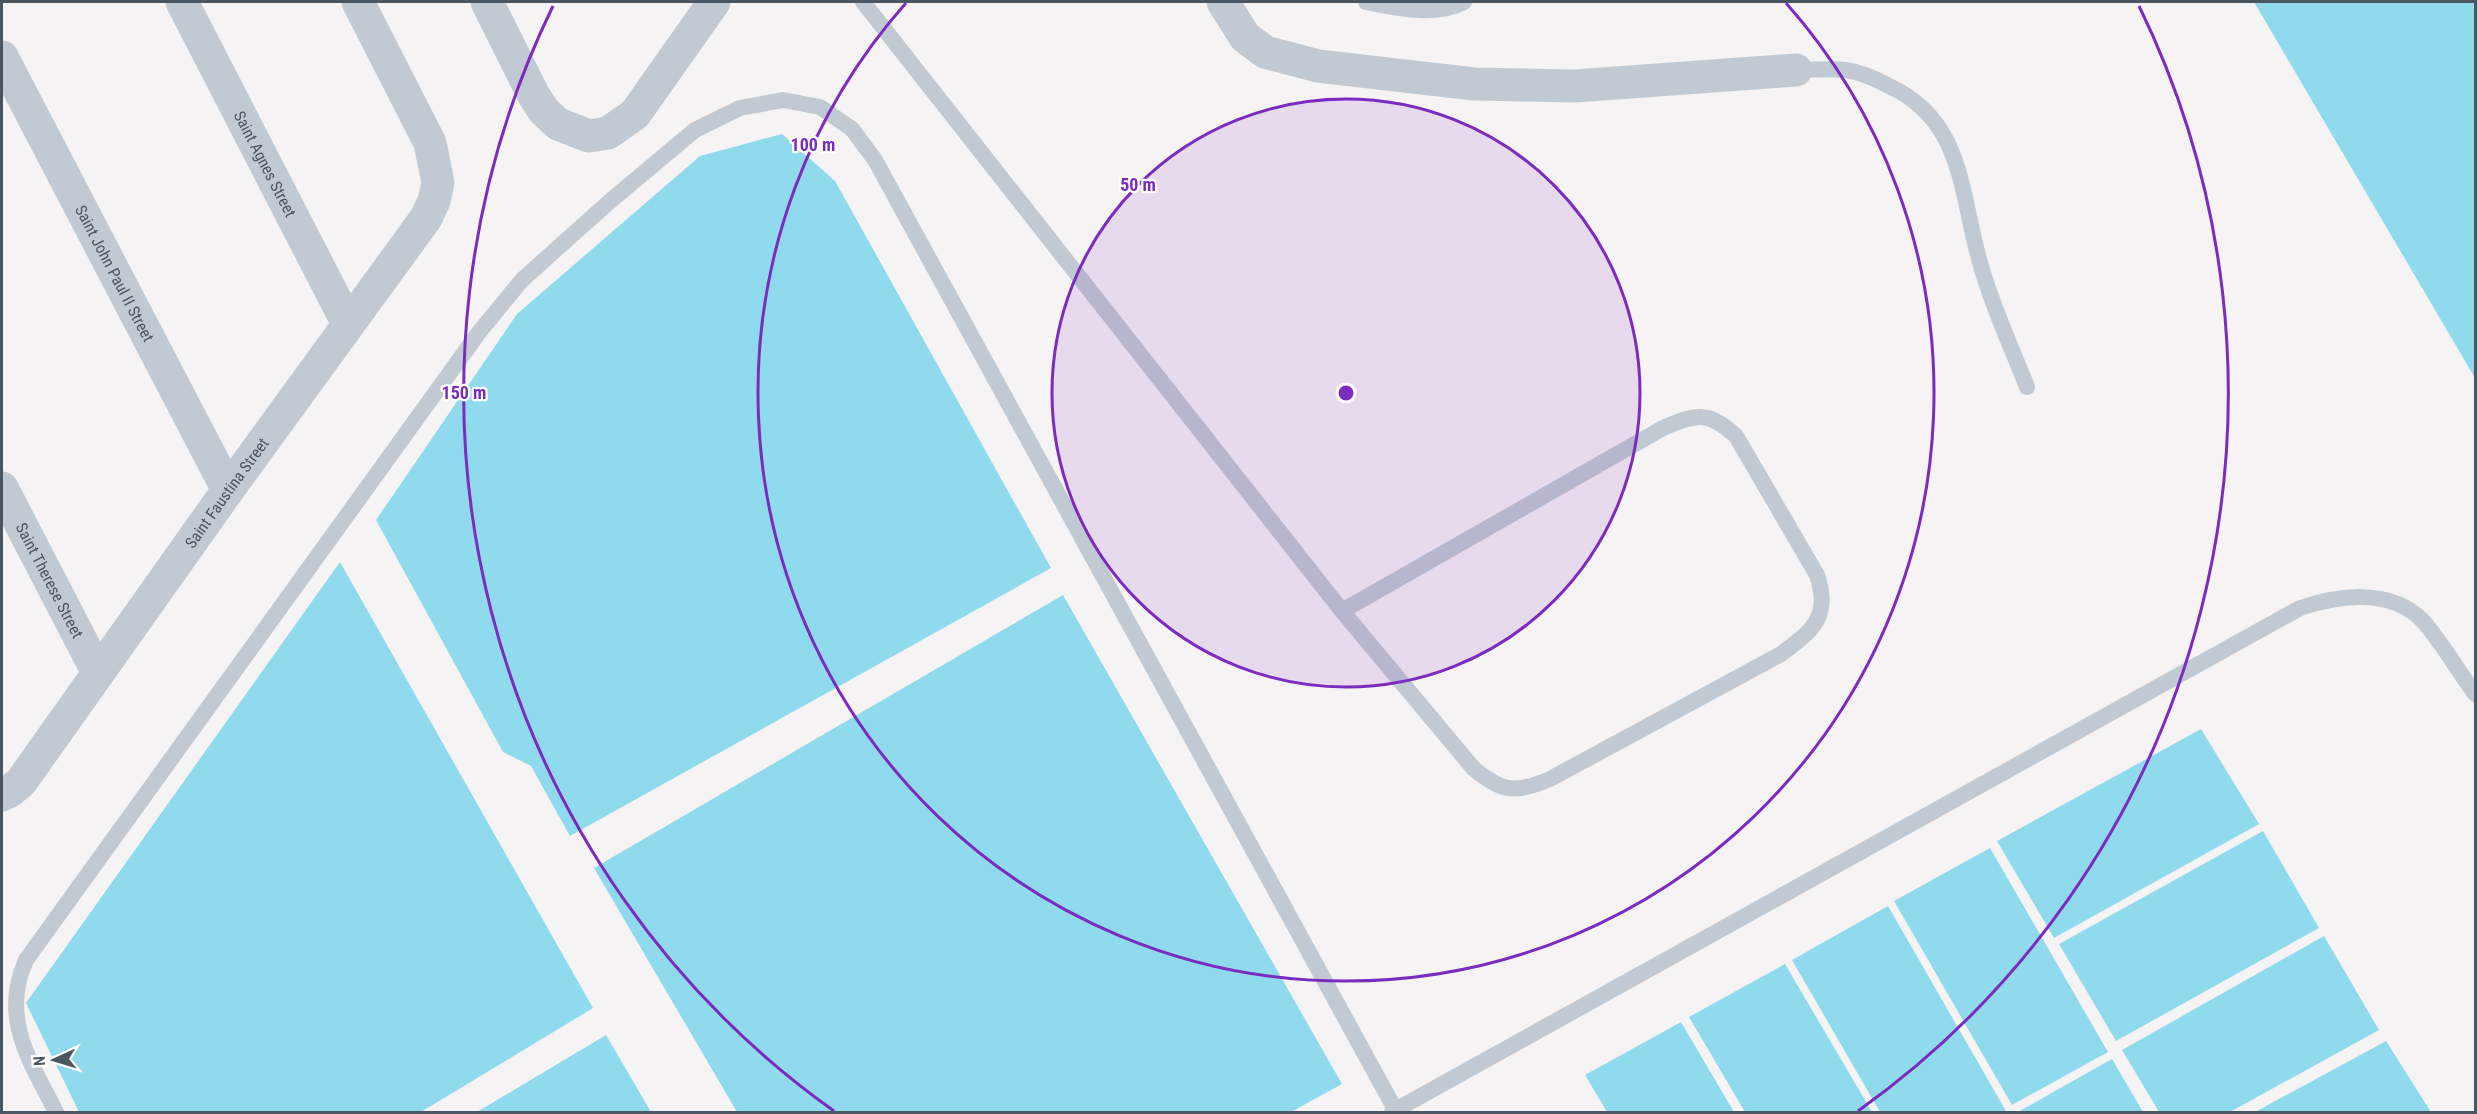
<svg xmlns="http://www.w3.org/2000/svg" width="2477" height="1114" font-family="'Roboto Condensed',sans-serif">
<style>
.water{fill:#90daee}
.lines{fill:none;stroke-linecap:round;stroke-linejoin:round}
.lane{stroke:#c1cad2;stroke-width:16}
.street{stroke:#c1cad2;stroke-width:33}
.ring{fill:none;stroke:#7b2cbf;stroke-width:3}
.labels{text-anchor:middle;stroke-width:4.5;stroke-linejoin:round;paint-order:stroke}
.street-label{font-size:16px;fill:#4a5661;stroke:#fff}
.centre{fill:#7b2cbf;stroke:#fff;stroke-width:3}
.ring-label{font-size:18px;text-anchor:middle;font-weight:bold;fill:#7b2cbf;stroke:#fff;stroke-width:4.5;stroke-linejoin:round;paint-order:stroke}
</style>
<rect width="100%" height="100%" fill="#f5f3f3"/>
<path class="water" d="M2254 2H2475V378Z
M782 134 835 181 1051 568 570 836 531 766 503 752 376 520 517 314 700 156Z
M340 562 593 1008 421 1112H79L26 1003Z
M1063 595 1342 1084 1291 1112H737L594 868Z
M2201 729 2259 824 2054 938 1997 841Z
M2263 831 2319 928 2116 1041 2059 944Z
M1990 848 2108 1052 2012 1105 1894 901Z
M1888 906 2006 1111 1880 1112 1792 960Z
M2324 936 2379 1030 2230 1112H2159L2122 1050Z
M1785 964 1872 1112H1745L1689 1017Z
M1681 1022 1734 1112H1607L1585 1075Z
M606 1035 651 1112H477Z
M2386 1041 2431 1112H2255Z
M2112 1059 2143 1112H2018Z"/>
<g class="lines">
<path class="lane" d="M863 2 1342 611 1473 768C1502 792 1515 794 1550 779L1781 654C1813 630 1831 617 1817 575L1736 436C1708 411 1697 413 1663 428L1342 611
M1366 2C1397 8 1434 17 1464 2
M1796 70C1812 70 1830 68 1846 70 1860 72 1876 79 1889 86 1963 120 1960 191 1979 259 1991 303 2010 344 2027 387
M56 1112C30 1061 0 1018 26 960L480 331 522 280 609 202 695 130 740 108 783 100 820 107 852 129 875 160 1396 1111
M1392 1112 2300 608C2339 595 2390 588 2422 620 2439 638 2460 674 2476 695"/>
<g class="street">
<path id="s1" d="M182 2 348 324"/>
<path d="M487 2 533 94 544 111 558 124 589 136 608 133 635 114 714 2"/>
<path d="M1223 2 1245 37 1265 52 1318 66 1474 84 1575 86 1796 70"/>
<path id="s2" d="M2 57 228 490"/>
<path id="s3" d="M2 488 98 673"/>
<path id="s4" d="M2 795 10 791 21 782 228 490 426 218 434 201 438 183 430 143 358 2"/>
</g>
</g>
<circle cx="1346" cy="393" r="294" fill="#7b2cbf" fill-opacity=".12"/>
<g class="ring">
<circle cx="1346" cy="393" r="294"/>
<path d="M1786 3A588 588 0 1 1 906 3"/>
<path d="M834 1111A882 882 0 0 1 553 6M2139 6A882 882 0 0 1 1858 1111"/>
</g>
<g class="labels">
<g class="street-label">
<text dy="6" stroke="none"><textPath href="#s1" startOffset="182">Saint Agnes Street</textPath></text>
<text dy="6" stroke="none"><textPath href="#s2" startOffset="244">Saint John Paul II Street</textPath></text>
<text dy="6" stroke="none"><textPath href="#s4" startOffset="378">Saint Faustina Street</textPath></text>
<text dy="6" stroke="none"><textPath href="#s3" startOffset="104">Saint Therese Street</textPath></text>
</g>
</g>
<circle cx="1346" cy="393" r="9" class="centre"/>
<g class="ring-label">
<text x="813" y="151">100 m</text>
<text x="1138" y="191">50 m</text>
<text x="464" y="399">150 m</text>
</g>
<rect width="2477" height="1114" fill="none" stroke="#4a5661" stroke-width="6"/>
<g transform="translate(54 1060) rotate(266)" stroke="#ffffff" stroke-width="4.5" paint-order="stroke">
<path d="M0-4.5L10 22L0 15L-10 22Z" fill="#4a5661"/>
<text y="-9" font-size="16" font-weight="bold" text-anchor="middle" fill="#4a5661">N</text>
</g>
</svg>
